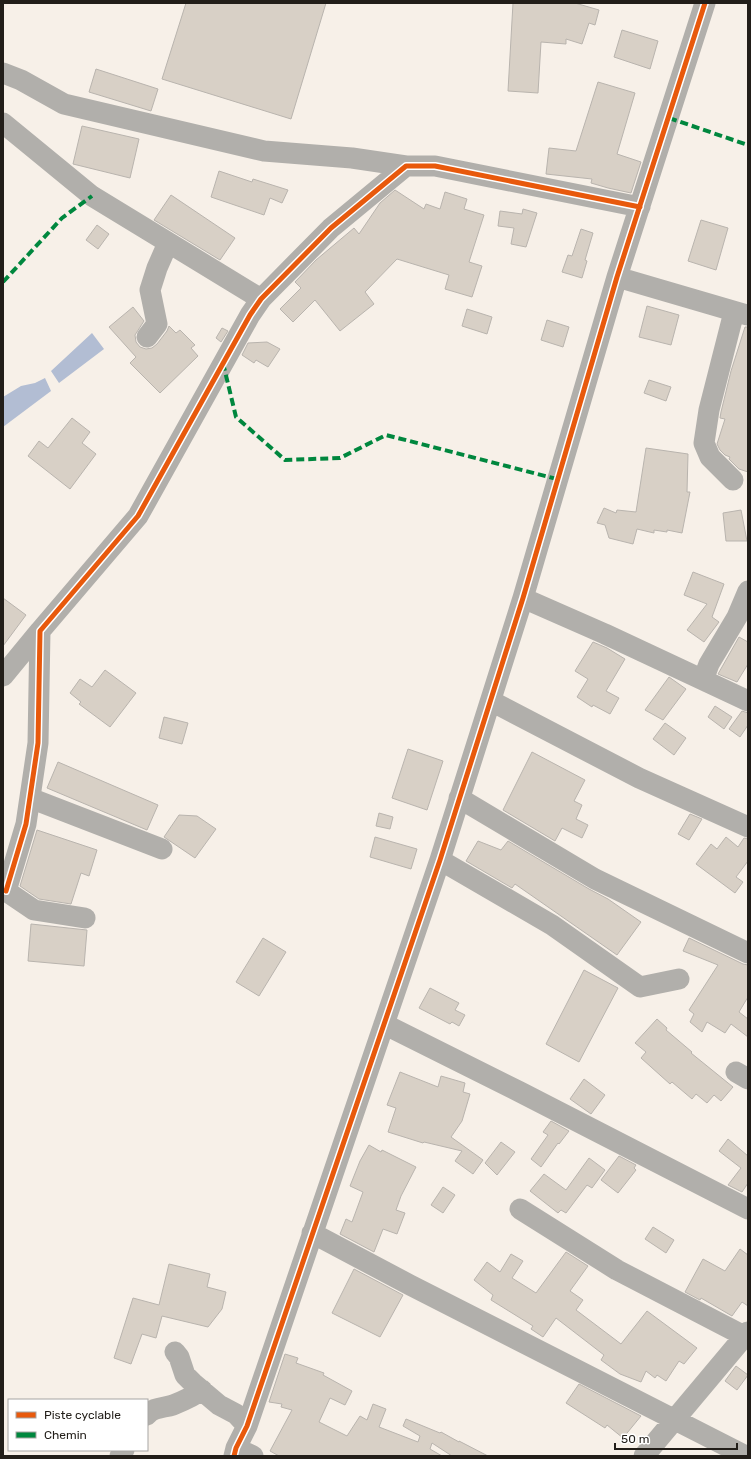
<svg xmlns="http://www.w3.org/2000/svg" width="751" height="1459" font-family="Rubik,sans-serif">
<style>
.water{fill:#b2bdd3}
.building{fill:#d8d0c6;stroke:#b9b4ae}
.lines{fill:none;stroke-linecap:round;stroke-linejoin:round}
.minor{stroke:#b1afab;stroke-width:21}
.quiet{stroke:#00873e;stroke-width:4;stroke-dasharray:8 4;stroke-linecap:butt}
.cycleway-casing{stroke:#fff;stroke-width:8}
.cycleway{stroke:#e8590c;stroke-width:5}
</style>
<rect width="100%" height="100%" fill="#f7f0e8"/>
<path class="water" d="M92 333 104 349 59 383 51 371Z
M45 378 51 391 3 427V397L21 386 35 383Z"/>
<path class="building" d="M186 3H326L291 119 162 79Z
M513 3H575L599 10 595 25 589 23 582 44 566 39V44L541 42 538 93 508 91Z
M622 30 658 41 650 69 614 57Z
M96 69 158 89 151 111 89 92Z
M598 82 635 93 617 154 641 162 631 193 608 188 591 183 592 179 546 174 549 148 576 151Z
M82 126 139 139 130 178 73 164Z
M219 171 252 182 253 179 288 190 282 203 270 198 264 215 211 197Z
M395 190 424 209 426 204 440 209 445 192 467 199 464 209 484 215 469 262 482 266 472 297 445 289 449 275 397 259 365 292 374 304 340 331 315 300 293 322 280 309 301 288 295 282 316 260 354 228 359 234 380 203Z
M171 195 235 238 220 260 154 220Z
M523 209 537 213 526 247 511 244 514 228 498 226 500 211 522 214Z
M701 220 728 228 716 270 688 261Z
M97 225 109 234 98 249 86 240Z
M581 229 593 233 585 260 587 261 582 278 562 272 568 255 572 256Z
M647 306 679 315 671 345 639 337Z
M133 307 144 321 135 335 136 342 140 347 146 349 152 348 157 344 167 331 169 326 176 333 180 330 195 345 191 348 198 356 160 393 130 363 136 357 109 327Z
M467 309 492 317 487 334 462 326Z
M547 320 569 327 563 347 541 340Z
M745 327H748V472L739 469 729 459 730 457 725 455 720 450 717 444 725 419 720 418 721 412 731 371Z
M222 328 228 331 221 342 216 338Z
M267 342 280 349 268 367 256 360 254 363 242 355 248 343Z
M649 380 671 387 666 401 644 393Z
M72 418 90 432 82 443 96 454 70 489 28 456 39 441 48 448Z
M646 448 688 454 687 492H690L682 533 667 530V532L654 530V533L637 529 633 544 609 538 605 525 597 523 604 508 616 513 617 510 636 512Z
M741 510 747 541H726L723 513Z
M693 572 724 584 712 617 719 622 704 642 687 630 707 604 684 595Z
M3 598 26 615 3 646Z
M739 637 748 642V664L737 682 718 674Z
M593 642 607 648 625 659 606 691 619 698 610 714 593 705 592 707 577 697 588 679 575 671Z
M105 670 136 693 110 727 79 704 81 702 70 693 80 679 92 687Z
M669 677 686 689 663 720 645 710Z
M715 706 732 717 724 729 708 717Z
M742 711 748 713V725L740 737 729 729Z
M164 717 188 723 182 744 159 738Z
M665 723 686 738 674 755 653 739Z
M408 749 443 761 427 810 392 798Z
M532 752 585 780 574 801 582 805 576 819 588 825 582 838 562 828 555 841 503 810Z
M58 762 158 805 147 830 47 788Z
M379 813 393 817 390 829 376 826Z
M690 814 702 819 689 840 678 834Z
M179 815 197 816 216 829 195 858 164 837Z
M37 830 97 850 89 876 81 873 71 904 39 899 20 886Z
M375 837 417 849 411 869 370 857Z
M726 837 738 847 744 838 748 839V861L736 877 743 882 735 893 696 864 711 844 717 849Z
M478 841 501 850 508 841 589 889 608 899 641 922 617 955 515 884 512 888 466 861Z
M31 924 87 930 84 966 28 961Z
M263 938 286 952 259 996 236 982Z
M689 938 743 964 748 965V997L739 1012 748 1019V1037L731 1024 725 1033 707 1022 702 1032 690 1022 694 1014 689 1010 718 965 683 951Z
M584 970 618 988 579 1062 546 1044Z
M430 988 459 1003 455 1010 465 1015 459 1026 452 1022 450 1024 419 1008Z
M657 1019 667 1028 666 1030 692 1052 691 1053 733 1087 721 1101 714 1095 707 1103 696 1094 692 1099 672 1082 670 1084 641 1058 646 1052 635 1043Z
M400 1072 438 1087 441 1076 465 1083 463 1092 470 1094 462 1121 451 1137 483 1160 473 1174 455 1161 462 1151 424 1142 423 1143 388 1132 396 1108 387 1105Z
M584 1079 605 1095 591 1114 570 1099Z
M551 1121 569 1131 559 1144 558 1143 541 1167 531 1159 548 1135 543 1132Z
M728 1139 748 1156V1183L742 1192 728 1185 741 1168 719 1151Z
M501 1142 515 1152 497 1175 485 1163Z
M369 1145 381 1152 382 1150 416 1167 401 1196 396 1210 405 1213 397 1234 383 1229 374 1252 340 1234 346 1219 352 1222 363 1192 350 1186 360 1161Z
M619 1156 636 1165 634 1168 636 1170 618 1193 601 1180Z
M589 1158 605 1170 592 1188 587 1185 566 1213 561 1210 558 1213 530 1191 544 1174 566 1190Z
M443 1187 455 1195 443 1213 431 1205Z
M653 1227 674 1240 666 1253 645 1239Z
M740 1249 748 1255V1306L742 1302 732 1316 701 1298 700 1300 685 1292 703 1259 725 1271Z
M566 1252 588 1266 570 1291 583 1300 576 1310 621 1344 647 1311 697 1348 684 1364 679 1361 666 1381 657 1375 655 1378 646 1371 641 1382 620 1374 601 1360 604 1355 556 1318 543 1337 531 1329 533 1326 491 1300 493 1295 474 1280 487 1262 500 1272 511 1254 523 1261 512 1278 536 1293Z
M169 1264 210 1274 207 1287 226 1292 222 1309 208 1327 162 1316 156 1338 142 1334 131 1364 114 1358 133 1298 159 1305Z
M354 1269 403 1295 380 1337 332 1313Z
M285 1354 298 1358 296 1363 324 1373 323 1375 352 1391 345 1405 330 1398 319 1422 347 1436 360 1416 367 1420 373 1404 386 1409 379 1427 418 1442 420 1436 403 1426 406 1419 440 1433 441 1432 459 1442V1441L488 1456H452L432 1443 430 1449 442 1456H279L270 1451 292 1410 281 1407 282 1404 269 1402Z
M736 1366 748 1375 737 1390 725 1381Z
M579 1384 641 1416 623 1438 607 1425 605 1428 566 1403Z"/>
<g class="lines">
<path class="minor" d="M3 73 21 80 64 104 264 151 352 158 406 166
M3 123 92 196 261 299
M617 277 747 315
M147 337 157 324 150 290 157 268 168 243
M733 480 710 457 704 443 709 410 734 312
M523 598 605 634 748 701
M3 676 40 631
M703 680 709 664 737 617 748 591
M491 701 639 778 748 827
M30 798 162 849
M459 798 595 879 748 953
M440 860 552 925 640 987 679 979
M85 918 34 910 6 891 26 824 38 743 40 631 138 516 250 315 261 299 331 228 406 166H435L640 207
M384 1024 520 1092 748 1209
M736 1072 748 1079
M520 1209 617 1270 748 1338
M312 1233 410 1285 746 1456
M175 1352 179 1357 185 1375 193 1383 219 1405 236 1414 247 1426
M147 1415C153 1407 164 1408 173 1405 183 1401 193 1397 202 1390
M236 1448 253 1456
M120 1456 124 1450
M234 1456 236 1448 247 1426 440 860 523 598 617 277 705 3
M644 1456 748 1332"/>
<path class="quiet" d="M669 118 748 145
M3 282 62 218 92 196
M223 363 236 417 285 460 340 458 386 435 557 479"/>
<defs>
<path id="cycleway" d="M6 891 26 824 38 743 40 631 138 516 250 315 261 299 331 228 406 166H435L640 207
M234 1456 236 1448 247 1426 440 860 523 598 617 277 705 3"/>
</defs>
<use href="#cycleway" class="cycleway-casing"/>
<use href="#cycleway" class="cycleway"/>
</g>
<rect width="751" height="1459" fill="none" stroke="#221e19" stroke-width="8"/>
<rect x="8" y="1399" width="140" height="52" fill="#ffffff" stroke="#a7a5a3"/>
<rect x="16" y="1412" width="20" height="6" fill="#e8590c" stroke="#a7a5a3"/>
<text x="44" y="1419" font-size="12" fill="#221e19">Piste cyclable</text>
<rect x="16" y="1432" width="20" height="6" fill="#00873e" stroke="#a7a5a3"/>
<text x="44" y="1439" font-size="12" fill="#221e19">Chemin</text>
<path d="M615 1443v6h122v-6" fill="none" stroke="#221e19" stroke-width="2"/>
<text x="621" y="1443" font-size="12" fill="#221e19" stroke="#ffffff" stroke-width="3" paint-order="stroke">50 m</text>
</svg>
